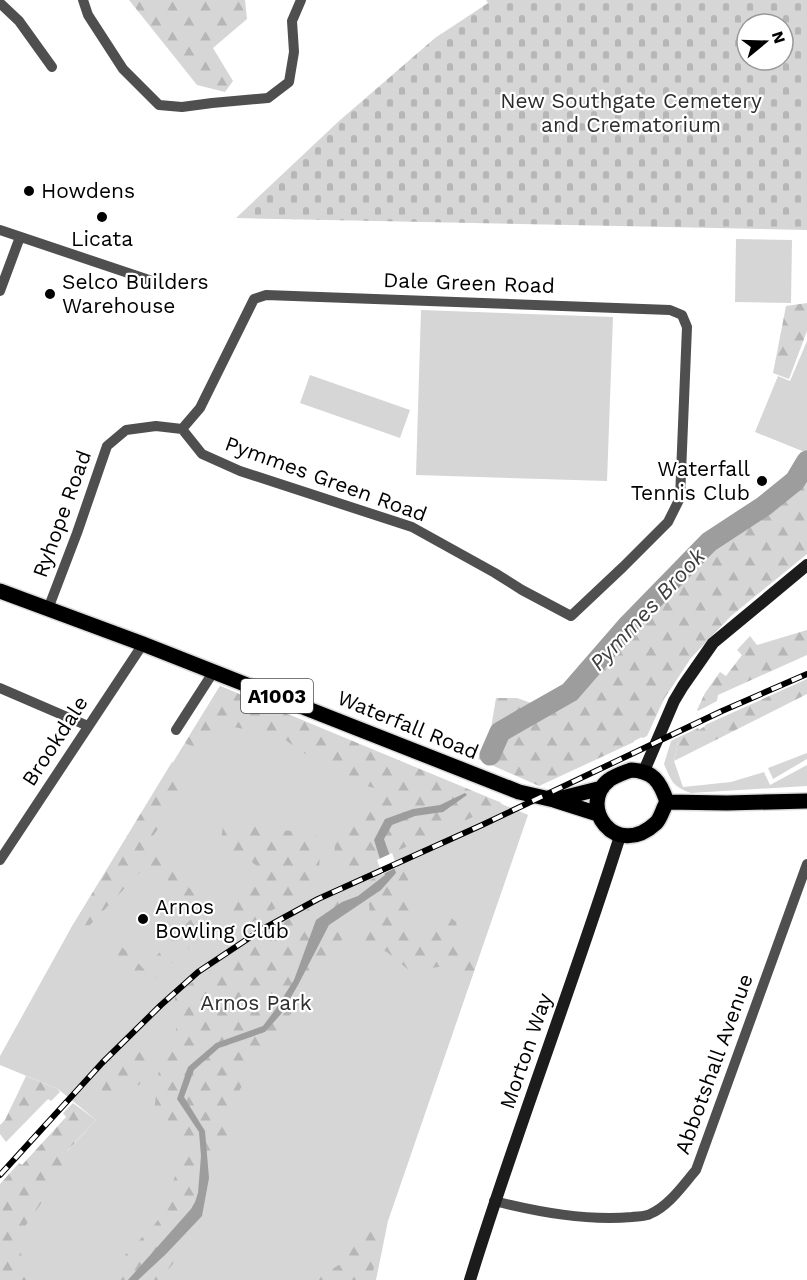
<svg xmlns="http://www.w3.org/2000/svg" width="807" height="1280" font-family="'Work Sans',sans-serif">
<style>
.green{fill:#d6d6d6}
.forest{fill:url(#forest-firs)}
.cemetery{fill:url(#cemetery-stones);fill-rule:evenodd}
.water{fill:#9d9d9d}
.pier{fill:#fff}
.lines{fill:none;stroke-linecap:round;stroke-linejoin:round}
.river{stroke:#9d9d9d;stroke-width:21}
.primary-casing{stroke:#dbdbdb;stroke-width:18}
.street{stroke:#4f4f4f;stroke-width:10}
.secondary{stroke:#1c1c1c;stroke-width:12}
.primary{stroke:#000;stroke-width:15}
.rail-casing{stroke:#000;stroke-width:6}
.rail{stroke:#fff;stroke-width:4;stroke-dasharray:11;stroke-linecap:butt}
.poi-dot{fill:#000;stroke:#fff;stroke-width:2}
.labels{text-anchor:middle;stroke-width:4.5;stroke-linejoin:round;paint-order:stroke}
.shield{fill:#fff;stroke:#4c4c4c;stroke-width:1.5}
.shield-label{font-size:20px;font-weight:bold;fill:#000}
.park-label{font-size:21px;fill:#2d2d2d;stroke:#fff}
.poi-label{font-size:21px;fill:#000;stroke:#fff;text-anchor:start}
.street-label{font-size:21px;fill:#000;stroke:#fff}
.water-label{font-size:22px;font-style:italic;fill:#3e3e3e;stroke:#fff}
</style>
<defs>
<pattern id="forest-firs" width="22" height="20" patternUnits="userSpaceOnUse" patternTransform="scale(1.5)"><rect width="22" height="20" fill="#d6d6d6"/><path d="M5 1l3.5 6h-7zM16 11l3.5 6h-7z" fill="#b6b6b6"/></pattern>
<pattern id="cemetery-stones" width="16" height="16" patternUnits="userSpaceOnUse" patternTransform="scale(1.5)"><rect width="16" height="16" fill="#d6d6d6"/><path d="M2 7V4a2 2 0 0 1 4 0v3zM10 15v-3a2 2 0 0 1 4 0v3z" fill="#b6b6b6"/></pattern>
</defs>
<rect width="100%" height="100%" fill="#fff"/>
<path class="green" d="M736 239 792 240 791 303 735 302Z
M421 310 613 317 607 481 416 475Z
M807 341V453L755 432 778 376 790 381Z
M310 375 410 410 400 438 300 403Z
M220 686 528 815 388 1221 376 1280H0V1224L96 1120 58 1089 0 1065V1056L71 928Z
M679 737 674 761 683 787 731 782 764 772 770 785 807 765V786L691 793C672 786 672 782 664 764L671 741Z
M807 753V759L773 779 768 768Z"/>
<path class="forest" d="M129 0H245L247 19 213 48 233 81 225 92 197 85Z
M807 303V331L789 379 773 373 786 306Z
M807 457V554L731 616 691 658 664 699 647 736 643 738 642 737 634 741V742L539 786 478 759 491 728 496 698H517L551 710 580 664 610 639 712 537Z
M807 630V655L718 695 717 701 698 711 697 710 705 693 720 672 726 676 742 655 737 650 750 636 757 645Z
M807 679V694L674 761 679 737 698 728 699 730 705 726V725Z
M220 686 502 803 491 807V809L450 827 449 826 445 828 446 829 352 871 341 867 334 858 335 844 341 827C358 818 367 811 378 796V789L367 786 351 777 333 769 310 757 284 739 259 732 234 727 217 735 202 751 185 743Z
M172 762 183 773 187 783 173 808 148 843 153 854 198 896 209 909 212 919 210 929 146 986 142 985 118 962 113 952 120 945 144 969 191 919 141 871 90 925 71 928Z
M247 823 270 830 296 831 316 834 320 843 319 874 324 884 286 902 242 928 231 917 227 907 231 900C247 897 252 892 260 879L257 866 248 859 230 853 221 840 223 826Z
M409 862C414 885 412 907 415 929L423 934 432 930 433 917 438 911 445 912 456 922 458 932 468 947 475 968 469 985 460 983 454 973 443 966 411 972 387 952 367 944 359 935C374 911 370 909 364 883Z
M349 892 350 900 349 916 340 947 298 999 282 1032 262 1052 248 1074 233 1103 231 1126 233 1150 223 1155H200L197 1189 184 1251 159 1280H103L108 1276 131 1248 152 1228 167 1208 170 1189 185 1152 182 1140 161 1128 154 1113 159 1069 172 1050 176 1030 175 997 190 984 213 968 264 934H265L267 931C293 917 315 905 342 893L343 894Z
M126 1046C135 1053 142 1051 152 1058L153 1066 139 1085 128 1088 123 1087 119 1094 108 1100 102 1094C100 1073 109 1057 126 1046Z
M26 1076 58 1089 60 1092 51 1101 48 1099 6 1142 0 1134V1125L5 1120Z
M73 1103 96 1120 68 1150 61 1170 47 1195 16 1239 21 1254 34 1280H0V1184L19 1163 22 1165 66 1117 63 1113Z
M387 1198 380 1226 372 1280H316L323 1274 339 1265Z"/>
<path class="cemetery" d="M486 0H807V230L236 218 339 121 435 38 488 3ZM747 24H783V60H747Z"/>
<path class="water" d="M465 793 467 795 443 812 415 816 392 825 384 839 396 873 381 890 329 925 298 985 281 1014 265 1032 219 1048 194 1070 184 1097 205 1131 209 1178 202 1216 166 1254 138 1280H128L191 1209 195 1202 198 1193 201 1156 199 1132 177 1099 188 1067 216 1043 263 1026 275 1010 294 980 316 920 342 902 358 896 385 875 374 840 385 819 413 809 440 805Z"/>
<path class="pier" d="M392 853 397 867 379 876 382 874 377 860Z"/>
<g class="lines">
<path class="river" d="M490 755 500 732 570 692 629 624 709 542 764 506 795 481 807 461"/>
<defs>
<path id="primary" d="M0 591 143 644 519 792 554 800 598 814
M631 770C653 771 660 781 667 802 663 808 661 818 656 823 615 861 577 805 609 780 616 775 623 773 631 770Z
M554 800 602 788
M667 802 727 803 807 801"/>
</defs>
<use href="#primary" class="primary-casing"/>
<path class="street" d="M83 0 88 15 123 69 159 105 182 107 212 103 268 98 289 82 294 52 292 21 301 0
M0 3 19 21 52 67
M0 230 158 283
M0 291 20 237
M48 609 77 533 107 446 126 430 156 426 182 429 200 408 254 299 266 295 670 310 682 315 687 327 680 498 668 522 623 567 571 616 522 590 495 573 412 527 240 471 202 454 182 429
M0 688 88 726
M176 730 214 671
M0 860 143 644
M494 1201C539 1212 586 1221 632 1217 637 1216 645 1217 650 1214 669 1206 683 1185 696 1170L807 864"/>
<path class="secondary" d="M644 771 674 701 683 686 713 643 807 565
M470 1280C516 1131 573 985 620 836"/>
<use href="#primary" class="primary"/>
<defs>
<path id="rail" d="M0 1175 102 1063 161 1005 198 972 261 930 318 899 482 825 722 711 807 674"/>
</defs>
<use href="#rail" class="rail-casing"/>
<use href="#rail" class="rail"/>
</g>
<g class="poi-dot">
<circle cx="29" cy="191" r="6"/>
<circle cx="102" cy="217" r="6"/>
<circle cx="50" cy="294" r="6"/>
<circle cx="762" cy="481" r="6"/>
<circle cx="143" cy="919" r="6"/>
</g>
<g class="labels">
<rect class="shield" x="241" y="679" width="72" height="34" rx="4.5"/>
<g class="shield-label">
<text x="277" y="703">A1003</text>
</g>
<g class="park-label">
<text x="631" y="108">New Southgate Cemetery<tspan x="631" dy="24">and Crematorium</tspan></text>
<text x="256" y="1010">Arnos Park</text>
</g>
<g class="poi-label">
<text x="41" y="198">Howdens</text>
<text x="102" y="246" text-anchor="middle">Licata</text>
<text x="62" y="289">Selco Builders<tspan x="62" dy="24">Warehouse</tspan></text>
<text x="750" y="476" text-anchor="end">Waterfall<tspan x="750" dy="24">Tennis Club</tspan></text>
<text x="155" y="914">Arnos<tspan x="155" dy="24">Bowling Club</tspan></text>
</g>
<g class="street-label">
<text transform="translate(469 283) rotate(2)" y="7">Dale Green Road</text>
<text transform="translate(326 479) rotate(20)" y="7">Pymmes Green Road</text>
<text transform="translate(62 514) rotate(-70)" y="7">Ryhope Road</text>
<text transform="translate(408 725) rotate(22)" y="7">Waterfall Road</text>
<text transform="translate(55 741) rotate(-57)" y="7">Brookdale</text>
<text transform="translate(526 1051) rotate(-71)" y="7">Morton Way</text>
<text transform="translate(714 1064) rotate(-70)" y="7">Abbotshall Avenue</text>
</g>
<g class="water-label">
<text transform="translate(647 609) rotate(-47)" y="8">Pymmes Brook</text>
</g>
</g>
<g transform="translate(765 42) rotate(71)"><circle r="28" fill="#ffffff" stroke="#999999" stroke-width="1.5"/>
<path d="M0-4.5L10 22L0 15L-10 22Z" fill="#000000"/>
<text y="-9" font-size="16" font-weight="bold" text-anchor="middle" fill="#000000">N</text>
</g>
</svg>
